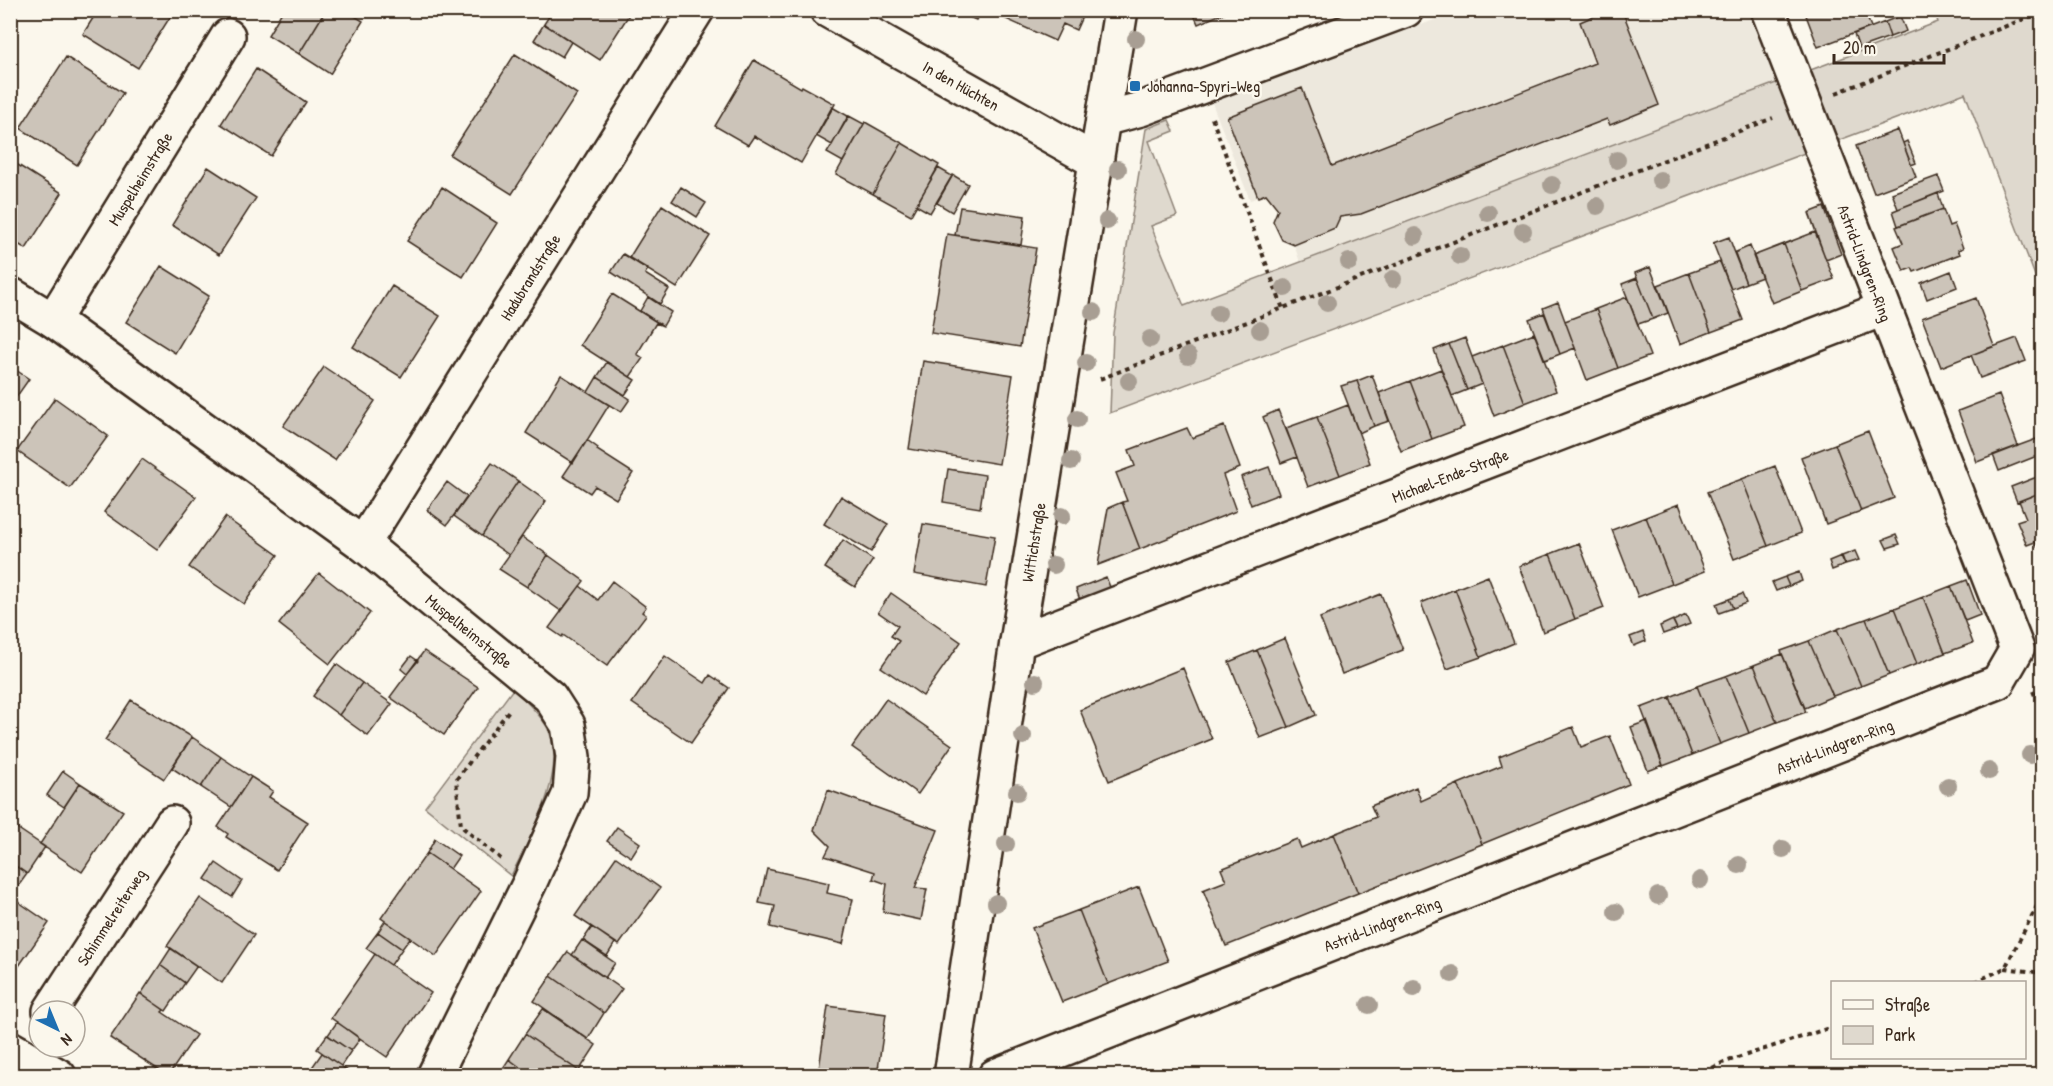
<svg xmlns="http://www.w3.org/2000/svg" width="2053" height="1086" font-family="'Patrick Hand',sans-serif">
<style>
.built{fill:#ede8dd}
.green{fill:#dfd9ce;stroke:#8d8276;stroke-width:1.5}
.building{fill:#ccc4b9;stroke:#3b2a1e;stroke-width:1.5}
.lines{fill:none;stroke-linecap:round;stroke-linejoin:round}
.minor-casing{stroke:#3b2a1e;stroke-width:38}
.path{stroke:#3b2a1e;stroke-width:4;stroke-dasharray:4.5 4.5;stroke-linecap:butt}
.minor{stroke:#fbf7ec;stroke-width:33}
.tree{fill:#a89e93}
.poi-dot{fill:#1f6fb2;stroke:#fbf7ec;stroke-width:2}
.labels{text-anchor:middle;stroke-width:5;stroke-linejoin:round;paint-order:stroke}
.street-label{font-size:16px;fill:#3b2a1e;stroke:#fbf7ec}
.poi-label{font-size:16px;fill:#3b2a1e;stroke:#fbf7ec;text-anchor:start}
</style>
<rect width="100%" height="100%" fill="#fbf7ec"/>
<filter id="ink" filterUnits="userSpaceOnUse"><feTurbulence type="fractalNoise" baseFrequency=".0167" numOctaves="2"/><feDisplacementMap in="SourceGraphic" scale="12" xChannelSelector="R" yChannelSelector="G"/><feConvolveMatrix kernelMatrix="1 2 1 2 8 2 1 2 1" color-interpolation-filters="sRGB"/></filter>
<g filter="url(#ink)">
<path class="built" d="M1461 10 1752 11 1779 81 1300 262 1294 245 1282 240 1273 221 1278 209 1267 194 1250 200 1212 103Z"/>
<path class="green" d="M1934 11H2042V294L1965 93 1110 413 1113 333 1146 129 1169 120 1174 131 1149 141 1177 216 1151 226 1184 306 1938 22Z
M513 689C525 700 539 713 547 727 570 770 530 837 511 876L425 807Z"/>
<path class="building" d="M98 10H166L172 14 138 68 83 34Z
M283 10H326L299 54 268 35Z
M326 10H345L363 21 330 74 299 54Z
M553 10H632L600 60 544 24Z
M953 10H982L976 20Z
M986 10H1085L1076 30 1063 24 1055 41Z
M1192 10H1231L1198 24Z
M1608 10H1622L1659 105 1610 125 1607 119 1361 214 1340 217 1335 228 1294 245 1282 240 1273 221 1278 209 1266 194 1258 197 1227 117 1302 88 1332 166 1595 63 1580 22Z
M1804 10H1864L1871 27 1818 47Z
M1900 16 1906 31 1890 37 1885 22Z
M1885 22 1890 37 1859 48 1854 34Z
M544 24 571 42 562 57 534 40Z
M515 54 577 94 512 194 450 155Z
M66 57 123 93 77 165 20 128Z
M754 60 801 88 802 86 835 104 801 163 754 136 748 145 715 126Z
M256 69 306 102 271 156 221 124Z
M832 107 848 116 832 145 816 136Z
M849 116 864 124 843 162 827 153Z
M865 122 902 143 873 194 836 174Z
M1898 130 1916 177 1874 193 1856 146Z
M1907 141 1916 163 1911 165 1903 143Z
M902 143 939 165 911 215 873 194Z
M10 160 62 193 26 249 10 239Z
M208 167 256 198 219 255 172 225Z
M938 168 952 176 930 213 916 205Z
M953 175 968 184 952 212 937 203Z
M1938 176 1944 191 1898 209 1892 193Z
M442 187 497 223 463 277 407 241Z
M681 187 706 203 697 217 672 201Z
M1938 193 1943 209 1898 226 1893 211Z
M662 205 710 236 677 288 629 258Z
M960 207 1025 216 1021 245 955 235Z
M1824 207 1841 254 1826 260 1809 213Z
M1943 209 1949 226 1954 224 1963 248 1958 250 1960 254 1914 272 1912 268 1904 271 1894 247 1903 243 1896 227Z
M1815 232 1834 279 1802 291 1784 244Z
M947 234 1036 248 1020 347 931 333Z
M1729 237 1746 283 1731 289 1713 243Z
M1784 244 1802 291 1772 303 1753 256Z
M1750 246 1762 277 1746 283 1734 253Z
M623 254 648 269 645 274 669 289 660 304 611 272Z
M1720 262 1743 320 1711 332 1689 273Z
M161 266 209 296 175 353 126 322Z
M1650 267 1668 313 1653 319 1635 273Z
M1951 271 1957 287 1927 299 1921 283Z
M1689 273 1711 332 1680 344 1658 285Z
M1637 278 1653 319 1638 324 1622 284Z
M392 286 440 316 401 377 353 347Z
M612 294 663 326 656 323 637 354 643 358 630 377 580 345Z
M648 297 671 312 663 326 640 311Z
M1627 297 1650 356 1618 368 1596 309Z
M1976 298 1994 346 1941 367 1922 318Z
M1558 302 1575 348 1560 354 1543 308Z
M1596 309 1618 368 1587 380 1565 321Z
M1544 313 1560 354 1545 360 1529 319Z
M1534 333 1556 391 1525 403 1503 345Z
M1465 338 1482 384 1467 390 1449 344Z
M2017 338 2026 361 1980 378 1971 355Z
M1449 344 1467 390 1452 396 1434 350Z
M1503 345 1525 403 1494 416 1472 357Z
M923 361 1013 375 999 464 909 449Z
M607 362 635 380 625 395 597 377Z
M10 366 29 379 10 406Z
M324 367 375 401 335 460 283 426Z
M1441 369 1464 427 1432 439 1410 381Z
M561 375 609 405 573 463 526 433Z
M1372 375 1389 421 1374 426 1357 381Z
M597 377 630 399 621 412 588 392Z
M1357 381 1374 426 1359 433 1341 386Z
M1410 381 1432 439 1401 451 1379 393Z
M1999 395 2018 446 1977 462 1958 411Z
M55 398 108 436 70 488 17 451Z
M1348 405 1370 463 1340 475 1317 417Z
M1278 410 1297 457 1281 463 1263 417Z
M1317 417 1340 475 1308 487 1286 428Z
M1224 426 1240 468 1223 475 1236 511 1140 549 1122 502 1127 501 1116 473 1135 466 1129 450 1187 428 1192 438Z
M1868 431 1894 498 1861 511 1835 444Z
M2039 438 2042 454 1999 471 1993 455Z
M587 440 598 448 597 450 633 473 616 499 595 486 590 493 563 476Z
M1835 444 1861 511 1826 524 1801 457Z
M142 459 196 497 157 550 104 512Z
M492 463 518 481 482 536 454 516Z
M1775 466 1801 533 1768 546 1742 479Z
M1269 467 1279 494 1251 505 1241 477Z
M948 469 985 475 980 508 943 502Z
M2042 475V492L2017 502 2011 487Z
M1742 479 1768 546 1734 559 1707 492Z
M518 481 546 501 509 555 482 536Z
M447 482 467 497 447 525 427 510Z
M2042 492V544L2037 546 2035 542 2027 545 2017 521 2026 518 2019 501Z
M841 496 888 524 871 552 824 524Z
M1122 502 1140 549 1098 565 1108 508Z
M1679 504 1705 571 1672 584 1646 517Z
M225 517 278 555 244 604 189 567Z
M1646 517 1672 584 1638 597 1612 530Z
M923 524 995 536 986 587 914 574Z
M1896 535 1900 544 1887 548 1883 540Z
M522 537 548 555 527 587 499 569Z
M843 540 873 560 855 587 825 568Z
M1579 543 1604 608 1575 619 1550 554Z
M1855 551 1859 560 1845 564 1842 556Z
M1550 554 1575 619 1543 632 1519 566Z
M548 555 584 581 561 611 527 587Z
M1841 556 1845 565 1832 570 1829 561Z
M1799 572 1802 581 1789 586 1785 577Z
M319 573 370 613 330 664 279 624Z
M1488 576 1514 643 1481 657 1455 589Z
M1106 577 1112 592 1081 603 1076 589Z
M1785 577 1789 586 1776 591 1772 582Z
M1967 580 1980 615 1965 621 1951 586Z
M612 581 646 607 642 612 646 615 607 666 563 635 562 637 549 628 580 586 598 600Z
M1951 586 1973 643 1945 653 1923 597Z
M1455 589 1481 657 1447 669 1421 603Z
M891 593 961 642 923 696 881 667 899 641 891 636 898 626 878 612Z
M1381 594 1403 650 1342 674 1320 618Z
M1742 594 1746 603 1733 608 1729 599Z
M1923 597 1945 653 1917 664 1895 608Z
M1729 599 1733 608 1719 613 1716 604Z
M1895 608 1917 664 1889 675 1866 619Z
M1686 615 1690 624 1677 629 1673 621Z
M1866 619 1889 675 1861 686 1837 629Z
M1673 620 1677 629 1663 634 1660 626Z
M1837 629 1861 686 1833 696 1809 641Z
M1643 632 1646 641 1634 646 1630 637Z
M1285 638 1316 715 1289 727 1257 650Z
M1809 641 1833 696 1805 708 1781 651Z
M1257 650 1289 727 1260 738 1229 662Z
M424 651 478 687 444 735 390 697Z
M1782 654 1806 712 1777 722 1754 665Z
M411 656 418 661 407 674 401 669Z
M665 656 705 683 710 675 729 688 691 743 632 703Z
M336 664 362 683 339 715 313 696Z
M1754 665 1777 722 1749 733 1726 676Z
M1183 668 1212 739 1109 781 1080 710Z
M1726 676 1749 733 1720 744 1697 686Z
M362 683 392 704 368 736 339 715Z
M1697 686 1720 744 1692 755 1670 697Z
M1670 697 1692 755 1663 766 1641 708Z
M886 699 952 745 918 794 852 747Z
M131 700 192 737 164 779 105 740Z
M1647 721 1663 765 1648 771 1631 727Z
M1573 727 1581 747 1610 736 1629 784 1482 844 1458 784 1502 766 1499 757Z
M192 737 221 757 201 787 172 768Z
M221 757 251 777 231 807 201 787Z
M63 771 80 783 64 807 47 795Z
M251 777 273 791 269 797 308 822 277 870 226 837 228 834 218 827Z
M80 783 123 811 82 872 40 844Z
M1458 784 1482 844 1358 893 1334 834 1376 817 1371 806 1416 787 1421 801Z
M828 790 938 830 915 888 927 889 921 920 883 912 887 884 873 879 875 872 825 856 830 846 814 830Z
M11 824 45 847 27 874 10 862Z
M617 827 640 843 631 857 607 841Z
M1334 834 1358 893 1226 946 1203 890 1226 881 1221 869 1297 839 1301 848Z
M435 839 459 856 450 869 427 853Z
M427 853 481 891 436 956 381 918Z
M616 857 660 888 619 945 575 916Z
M10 862 27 874 11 896H10Z
M216 863 242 881 232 897 205 879Z
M767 869 829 883 827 893 853 899 843 944 770 927 775 906 759 903Z
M1139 887 1168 961 1108 984 1079 910Z
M10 896 49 923 14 973 10 971Z
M200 898 254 935 222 983 167 946Z
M1079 910 1108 984 1062 1002 1032 928Z
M385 921 410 938 402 949 378 932Z
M592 927 615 943 607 956 583 940Z
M378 932 402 949 391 965 366 948Z
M582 940 615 963 605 978 572 955Z
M171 948 197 966 185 983 160 965Z
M568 952 622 989 604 1013 551 976Z
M375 954 431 993 387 1057 331 1018Z
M160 965 185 983 166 1011 141 994Z
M551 976 604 1013 588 1039 534 1001Z
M140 993 164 1010 162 1012 196 1035 168 1076 110 1038Z
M828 1006 886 1014 877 1076H818Z
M543 1009 596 1045 579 1071 525 1034Z
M337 1022 360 1039 351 1051 328 1035Z
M525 1034 579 1071 576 1076H532L509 1059Z
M327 1035 351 1051 341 1066 317 1049Z
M322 1053 341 1066 355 1076H306Z
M509 1059 532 1076H498Z"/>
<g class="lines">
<defs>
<g id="minor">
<path id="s1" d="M827 10 1097 162"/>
<path d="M1103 119 1141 109 1406 10"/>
<path id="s2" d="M10 294 53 320 363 544 550 697 568 725 573 757 570 793 530 882 434 1076"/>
<path id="s3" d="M53 320 228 36"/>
<path id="s4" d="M363 544 697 10"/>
<path id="s5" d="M1017 642 1883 309"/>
<path id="s6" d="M50 1011 172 823"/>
<path d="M10 1048 59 1076"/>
<path id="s7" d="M951 1076 1017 642 1121 10"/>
<path id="s8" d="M995 1076 1998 682 2017 649 1768 10"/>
</g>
</defs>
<use href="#minor" class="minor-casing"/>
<path class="path" d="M1836 93 2042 12
M1212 118 1283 309
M1100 379 1773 118
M2033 691 2042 712
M501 859 461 826 456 780 510 709
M2005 968 2042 973
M1975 982 2005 968 2037 906 2042 880
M1696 1076 1722 1063 1832 1027"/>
<use href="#minor" class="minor"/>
</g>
<g class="tree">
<circle cx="1136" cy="39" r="9"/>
<circle cx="1617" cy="160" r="9"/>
<circle cx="1118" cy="169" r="9"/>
<circle cx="1660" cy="180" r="9"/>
<circle cx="1552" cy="185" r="9"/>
<circle cx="1597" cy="206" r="9"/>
<circle cx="1488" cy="213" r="9"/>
<circle cx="1107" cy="221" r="9"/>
<circle cx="1523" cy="231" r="9"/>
<circle cx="1415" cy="236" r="9"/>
<circle cx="1460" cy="256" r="9"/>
<circle cx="1349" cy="262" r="9"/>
<circle cx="1393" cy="279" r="9"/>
<circle cx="1285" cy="288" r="9"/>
<circle cx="1327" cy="303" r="9"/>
<circle cx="1093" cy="312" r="9"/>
<circle cx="1218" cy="313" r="9"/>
<circle cx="1260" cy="330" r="9"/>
<circle cx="1150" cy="339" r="9"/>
<circle cx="1188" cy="356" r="9"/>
<circle cx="1086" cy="363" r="9"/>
<circle cx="1129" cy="381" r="9"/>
<circle cx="1077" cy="419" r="9"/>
<circle cx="1071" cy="461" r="9"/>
<circle cx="1062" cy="516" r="9"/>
<circle cx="1054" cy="565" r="9"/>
<circle cx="1035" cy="682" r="9"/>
<circle cx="1023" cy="736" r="9"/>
<circle cx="2030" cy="755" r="9"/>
<circle cx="1989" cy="771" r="9"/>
<circle cx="1948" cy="786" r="9"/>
<circle cx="1017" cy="792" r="9"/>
<circle cx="1006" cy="844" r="9"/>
<circle cx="1783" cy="849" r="9"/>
<circle cx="1739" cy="865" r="9"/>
<circle cx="1700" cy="880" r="9"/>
<circle cx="1658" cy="896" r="9"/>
<circle cx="996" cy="903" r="9"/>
<circle cx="1616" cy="912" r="9"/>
<circle cx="1452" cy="974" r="9"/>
<circle cx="1414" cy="988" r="9"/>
<circle cx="1369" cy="1005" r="9"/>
</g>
</g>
<rect class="poi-dot" x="1129" y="80" width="12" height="12" rx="3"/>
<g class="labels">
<g class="street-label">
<text dy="6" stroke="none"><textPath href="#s1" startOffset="154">In den Hüchten</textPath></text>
<text dy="6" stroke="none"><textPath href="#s3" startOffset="166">Muspelheimstraße</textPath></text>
<text transform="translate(1865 263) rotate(69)" y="6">Astrid-Lindgren-Ring</text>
<text dy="6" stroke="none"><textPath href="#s4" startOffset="315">Hadubrandstraße</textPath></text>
<text dy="6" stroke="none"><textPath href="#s5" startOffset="464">Michael-Ende-Straße</textPath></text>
<text dy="6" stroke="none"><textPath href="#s7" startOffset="540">Wittichstraße</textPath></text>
<text dy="6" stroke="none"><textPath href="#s2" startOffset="570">Muspelheimstraße</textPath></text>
<text dy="6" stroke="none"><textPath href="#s8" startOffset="902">Astrid-Lindgren-Ring</textPath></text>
<text dy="6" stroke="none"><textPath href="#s6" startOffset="112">Schimmelreiterweg</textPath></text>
<text dy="6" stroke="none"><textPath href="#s8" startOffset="416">Astrid-Lindgren-Ring</textPath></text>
</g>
<g class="poi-label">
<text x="1147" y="92">Johanna-Spyri-Weg</text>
</g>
</g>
<rect width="2053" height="1086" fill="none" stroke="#fbf7ec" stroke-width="36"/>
<rect x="18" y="18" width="2017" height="1050" fill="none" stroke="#3b2a1e" stroke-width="2" filter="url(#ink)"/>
<rect x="1831" y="981" width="195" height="78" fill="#fbf7ec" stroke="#aea59a" stroke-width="1.5"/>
<rect x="1843" y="1000" width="30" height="9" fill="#fbf7ec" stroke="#aea59a" stroke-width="1.5"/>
<text x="1885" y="1011" font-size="18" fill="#3b2a1e">Straße</text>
<rect x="1843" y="1026" width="30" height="18" fill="#dfd9ce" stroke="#aea59a" stroke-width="1.5"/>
<text x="1885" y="1041" font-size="18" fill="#3b2a1e">Park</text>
<g transform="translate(57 1029) rotate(137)"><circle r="28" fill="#fbf7ec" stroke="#aea59a" stroke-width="1.5"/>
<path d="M0-4.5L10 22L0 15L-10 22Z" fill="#1f6fb2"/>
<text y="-9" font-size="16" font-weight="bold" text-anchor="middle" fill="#3b2a1e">N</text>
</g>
<path d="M1834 54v9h110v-9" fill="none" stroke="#3b2a1e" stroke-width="3"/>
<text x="1843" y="54" font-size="18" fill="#3b2a1e" stroke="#fbf7ec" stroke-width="4.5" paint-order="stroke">20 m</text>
</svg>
